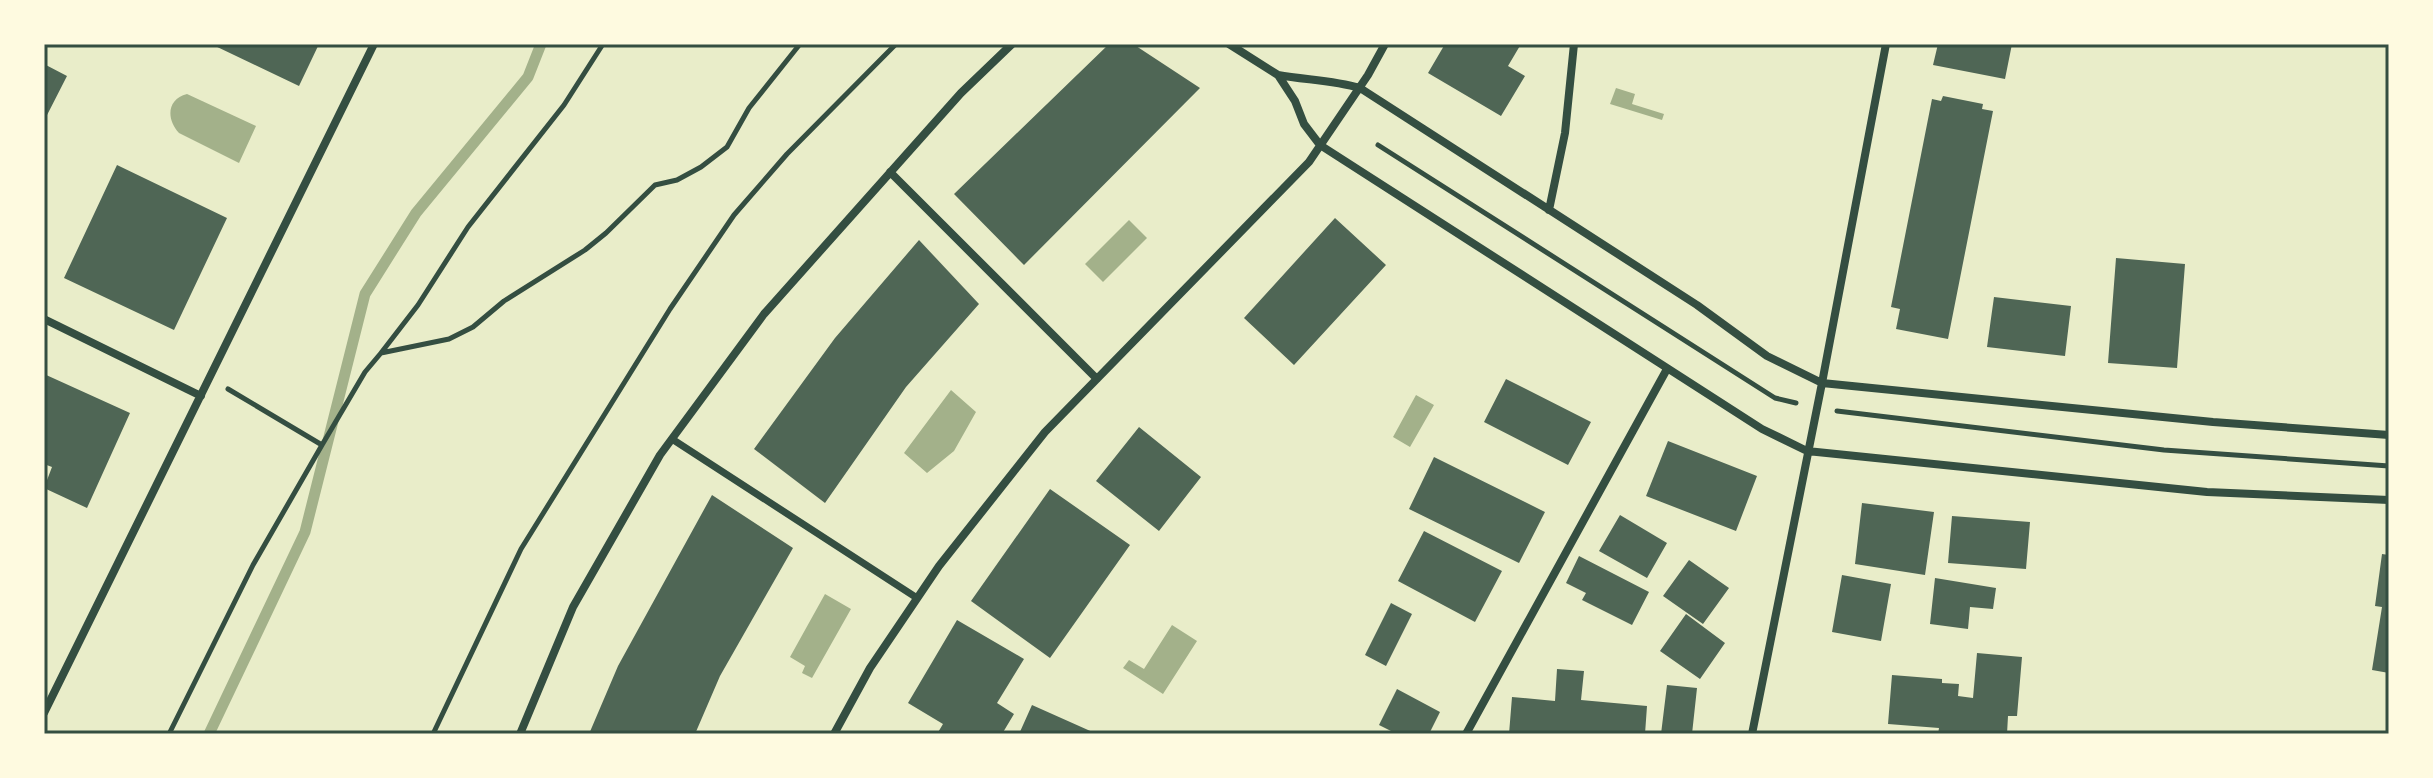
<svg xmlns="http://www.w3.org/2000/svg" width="2433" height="778" font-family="Karla,sans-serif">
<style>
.water{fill:#a3b18a}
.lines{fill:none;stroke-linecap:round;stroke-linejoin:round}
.stream{stroke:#a3b18a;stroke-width:11}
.building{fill:#4f6655}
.path{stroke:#344e41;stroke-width:5}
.pedestrian{stroke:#344e41;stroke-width:7}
.minor{stroke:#344e41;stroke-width:8}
.neatline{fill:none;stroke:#344e41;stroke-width:3}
</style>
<rect width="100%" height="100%" fill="#e9edc9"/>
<path class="water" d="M1616 88 1635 94 1632 104 1664 114 1662 120 1610 104Z
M187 94 256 126 239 163 179 133C166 119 167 99 187 94Z
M1129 220 1147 238 1103 282 1085 264Z
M951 390 976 412 954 451 927 473 904 453Z
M1416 395 1434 405 1410 447 1393 437Z
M825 594 851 609 812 678 802 673 805 666 790 657Z
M1172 625 1197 641 1163 694 1123 668 1129 660 1144 669Z"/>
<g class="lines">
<path class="stream" d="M209 734 305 532 365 294 416 213 528 77 541 44"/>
</g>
<path class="building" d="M211 44H319L299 86Z
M1109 44H1133L1200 88 1024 265 954 194Z
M1445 44H1521L1508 66 1525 76 1501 116 1428 73Z
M1938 44H2012L2005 79 1933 65Z
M44 64 67 76 44 121Z
M1943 96 1983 104 1982 109 1993 111 1948 339 1896 329 1900 309 1891 307 1932 99 1941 101Z
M117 165 227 218 174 330 64 278Z
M1335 218 1386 265 1294 365 1244 318Z
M919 240 979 304 906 387 825 503 754 449 835 338Z
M2116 258 2185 264 2177 368 2108 363Z
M1994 297 2071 306 2065 356 1987 347Z
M44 374 130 413 87 508 44 488 52 467 44 464Z
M1506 379 1591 422 1568 465 1484 422Z
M1139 427 1201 477 1159 531 1096 481Z
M1668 441 1757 476 1736 531 1646 496Z
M1434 457 1545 512 1519 563 1409 509Z
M1050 489 1130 545 1050 658 971 601Z
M712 495 793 548 720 676 695 734H589L618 666Z
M1862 503 1934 512 1925 575 1855 564Z
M1620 515 1667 543 1647 578 1599 551Z
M1952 516 2030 522 2026 569 1948 563Z
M1424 531 1502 571 1475 622 1398 581Z
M2382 554 2389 555V673L2372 670 2382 607 2375 606Z
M1579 556 1649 592 1632 625 1582 600 1586 593 1566 583Z
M1689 560 1729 588 1703 624 1663 596Z
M1842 575 1891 584 1881 641 1832 632Z
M1935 578 1996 588 1993 609 1970 607 1968 629 1930 624Z
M1391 603 1412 614 1386 666 1365 655Z
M1686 614 1725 643 1700 679 1660 651Z
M957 620 1024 659 997 703 1014 714 1002 734H937L943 724 908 703Z
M1977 653 2022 657 2017 716H2008L2007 734H1938L1939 728 1888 724 1892 675 1942 679V683L1959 684 1958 696 1973 698Z
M1557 669 1584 671 1581 700 1647 706 1645 734H1509L1512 697 1555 701Z
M1667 685 1697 688 1692 734H1661Z
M1397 689 1440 712 1429 734H1397L1379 725Z
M1032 705 1097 734H1019Z"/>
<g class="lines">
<path class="path" d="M603 44 564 105 468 227 418 305 381 353 449 339 473 327 504 301 585 250 606 233 655 185 677 180 701 167 727 147 749 108 800 44
M1378 145 1775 398 1796 403
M228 389 322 445 365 372 381 353
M1837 411 2164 450 2389 466
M169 734 253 565 322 445
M433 734 521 549 670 309 734 215 787 154 896 44"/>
<path class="pedestrian" d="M672 439 917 598"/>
<path class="minor" d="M1229 44 1278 75 1295 101 1304 124 1320 145 1762 429 1807 451 2207 492 2389 500
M1278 75C1306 80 1333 80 1360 88L1697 305 1767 356 1822 383 2213 422 2389 435
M890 172 1097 379
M1549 210 1565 133 1574 44
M44 319 201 396
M44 713 374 44
M520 734 573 607 660 455 764 314 961 93 1012 44
M834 734 870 668 939 566 1045 432 1309 162 1368 75 1385 44
M1466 734 1667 369
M1752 734 1822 383 1886 44"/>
</g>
<rect width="2433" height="778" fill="none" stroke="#fefae0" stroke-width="92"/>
<rect x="46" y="46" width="2341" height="686" class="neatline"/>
</svg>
